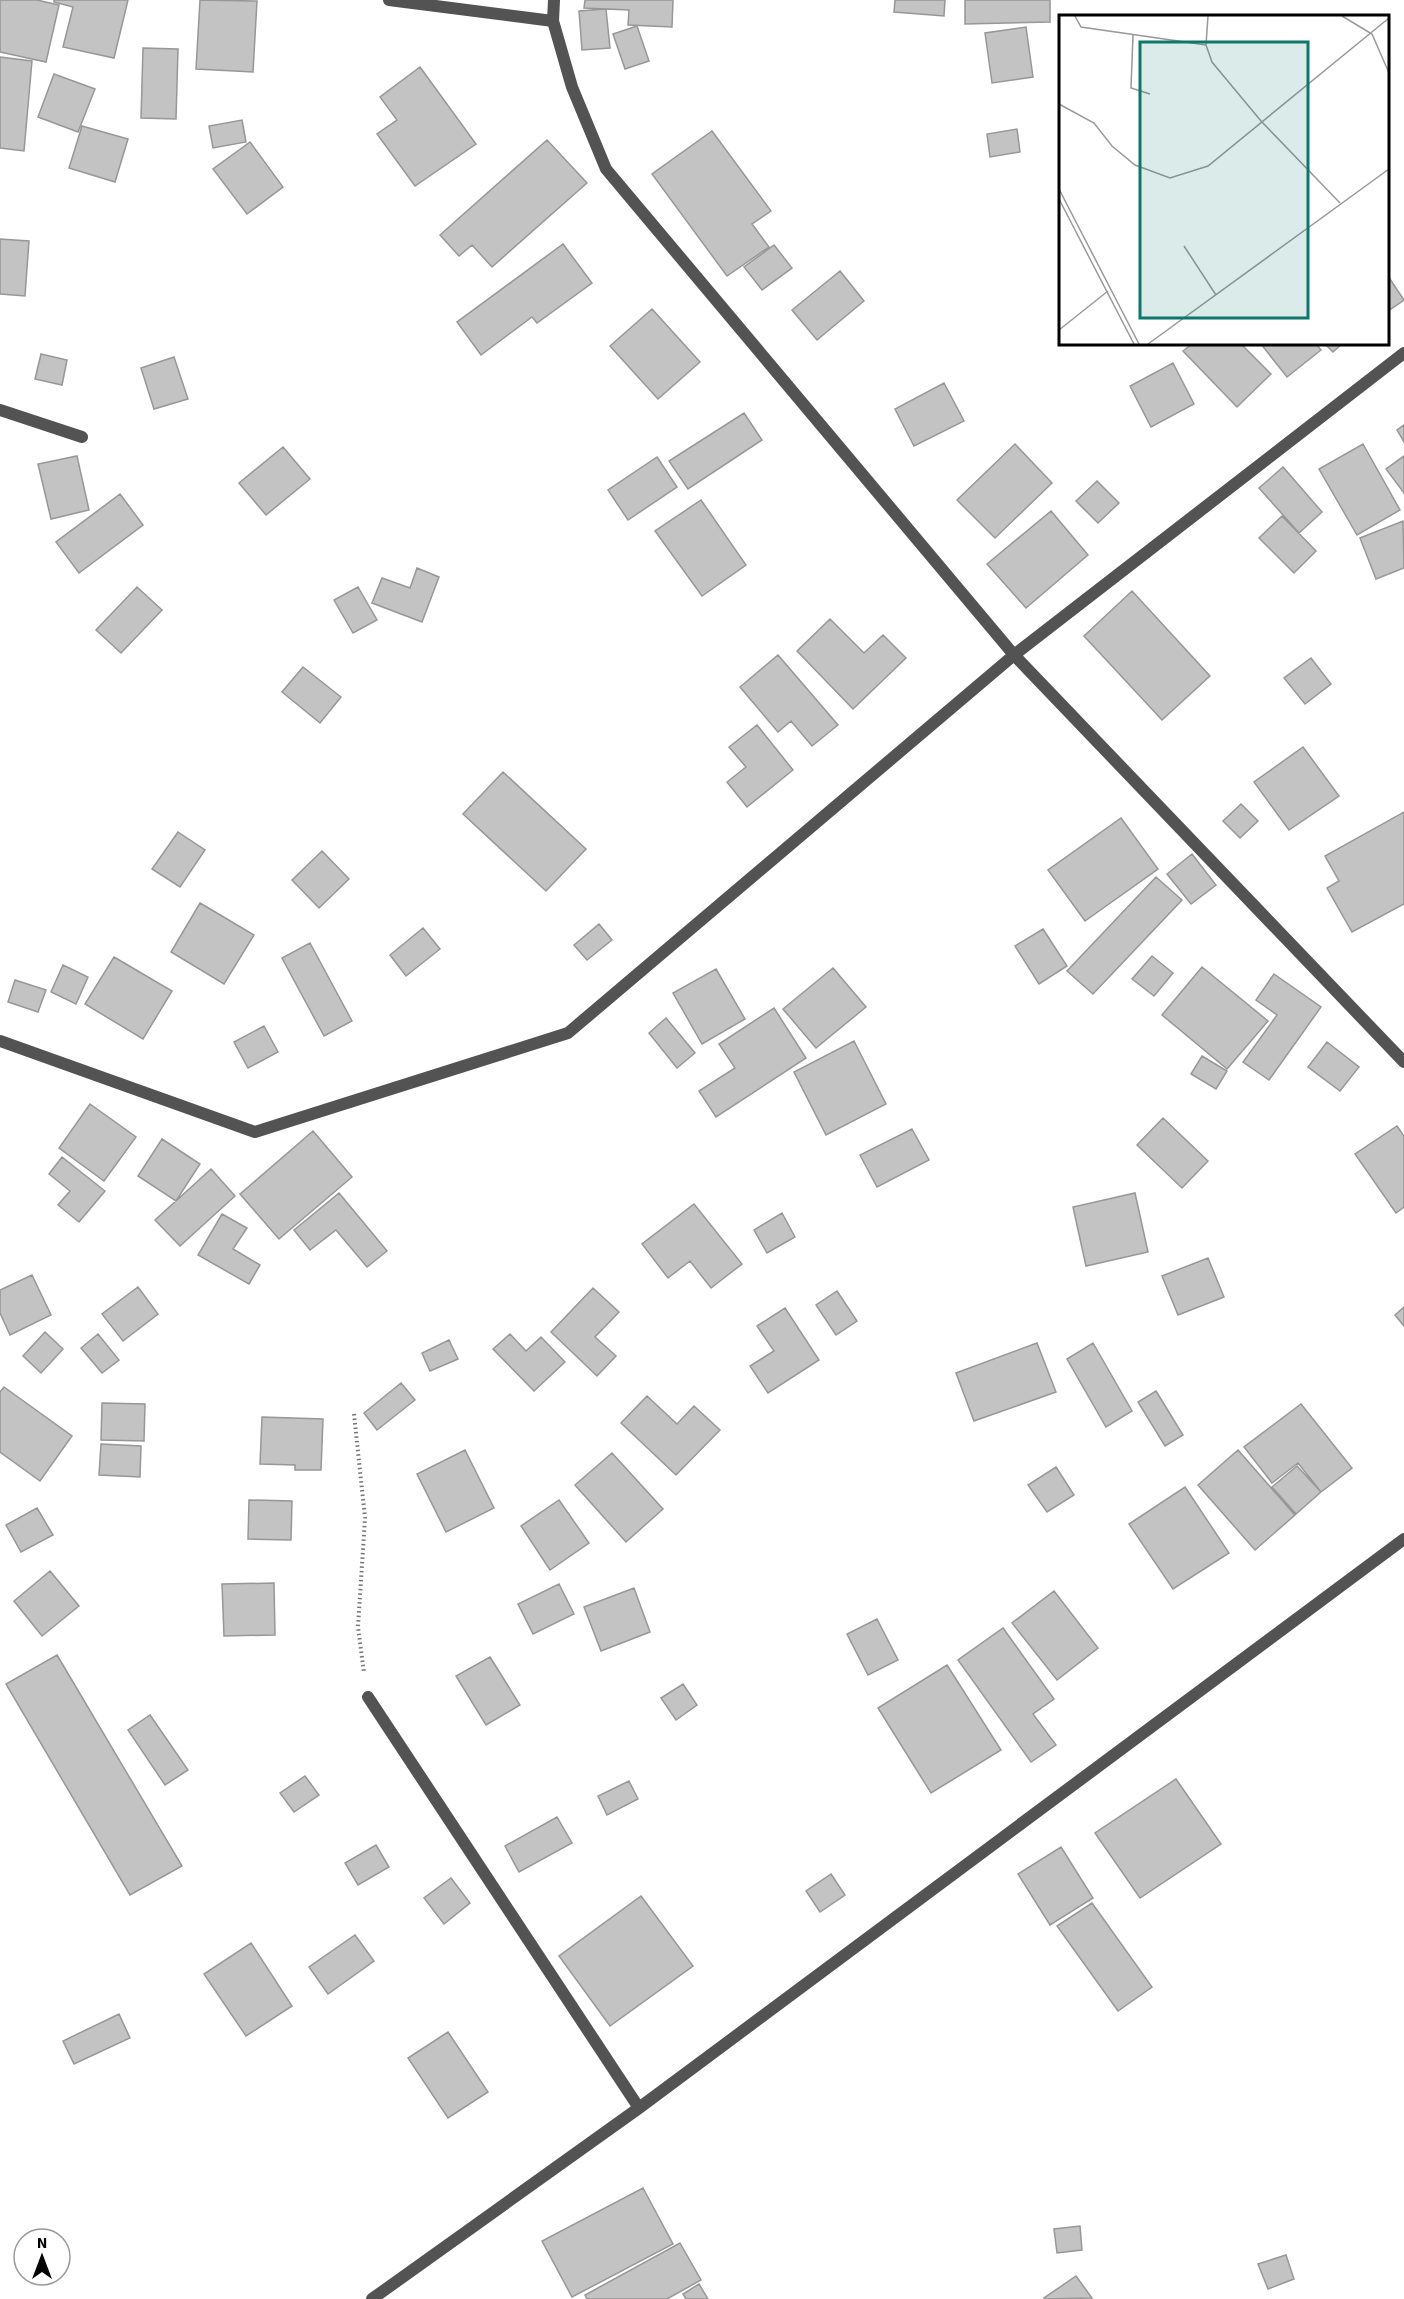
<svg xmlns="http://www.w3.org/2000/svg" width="1404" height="2299" font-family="'Source Sans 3',sans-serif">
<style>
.building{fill:#c3c3c3;stroke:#979797;stroke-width:1.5}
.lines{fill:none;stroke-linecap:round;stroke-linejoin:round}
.path{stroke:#757575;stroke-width:4;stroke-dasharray:1.5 3;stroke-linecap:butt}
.street{stroke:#535353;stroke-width:12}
.inset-road{fill:none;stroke:#999;stroke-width:1.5}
.view{fill:#0f766e;fill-opacity:0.15;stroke:#0f766e;stroke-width:3}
.inset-edge{fill:none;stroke:#000;stroke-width:3}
</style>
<rect width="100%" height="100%" fill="#fff"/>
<path class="building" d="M0 0H37L59 5 46 62 0 52Z
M54 0H128L114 58 63 47 73 7 54 2Z
M200 0 257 1 253 72 196 69Z
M585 0H673L672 27 628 25 629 10 584 8Z
M895 0H945L944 16 894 12Z
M965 0H1050V22L965 24Z
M606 9 610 48 582 50 579 11Z
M637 26 649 61 625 69 613 34Z
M1026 27 1033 77 992 83 985 33Z
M143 48 178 49 176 119 141 118Z
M0 57 32 61 24 151 0 148Z
M420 67 476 144 415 186 377 134 397 120 380 97Z
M54 74 95 89 78 132 38 117Z
M242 120 246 142 213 148 209 126Z
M82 126 128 139 115 182 69 168Z
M1017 129 1020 152 990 157 987 134Z
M712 131 771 211 752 224 769 247 727 276 652 174Z
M547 140 587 183 492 267 472 245 459 256 440 235Z
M250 142 283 187 247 214 213 169Z
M0 239 29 241 25 296 0 294Z
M563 244 592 283 537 323 532 317 481 355 457 322Z
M774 245 792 268 762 290 744 267Z
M840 271 864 301 817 340 792 310Z
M1388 276 1404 300 1388 311Z
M652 309 700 362 658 399 610 346Z
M1192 344H1241L1271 374 1237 407 1183 351Z
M1261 344H1316L1321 350 1287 377Z
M1325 344H1342L1333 352Z
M41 354 67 360 62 385 35 379Z
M174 357 188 399 154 409 141 368Z
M1173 363 1194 404 1151 427 1130 386Z
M944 383 964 421 914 446 895 409Z
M744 413 762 440 688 489 669 461Z
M1404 425V442L1397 430Z
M1015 444 1052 483 995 538 957 500Z
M1363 444 1400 510 1357 535 1319 469Z
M283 447 310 479 266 515 239 483Z
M77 456 89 510 51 519 38 464Z
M1404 456V493L1386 469Z
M657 457 677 487 628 520 608 490Z
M1283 467 1322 512 1299 533 1259 488Z
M1097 481 1119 503 1098 523 1076 501Z
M120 494 143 525 79 573 56 542Z
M701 500 746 565 702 596 655 531Z
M1051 511 1088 555 1026 608 987 564Z
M1282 516 1316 551 1294 573 1259 538Z
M1403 521 1404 568 1376 579 1360 538Z
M417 568 439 577 422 622 372 603 382 578 410 588Z
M137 587 162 610 121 653 96 630Z
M358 587 377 620 353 633 334 600Z
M1132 591 1210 676 1162 720 1084 636Z
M830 619 864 653 883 635 906 658 853 709 797 651Z
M778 655 838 725 812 746 791 721 778 732 740 687Z
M1311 658 1331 684 1305 704 1284 678Z
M303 667 341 697 320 723 282 692Z
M757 725 793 770 747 807 727 782 746 767 729 747Z
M1303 747 1339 796 1289 830 1254 782Z
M503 772 586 849 546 891 463 814Z
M1241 804 1258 821 1240 838 1223 821Z
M1404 812V904L1352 932 1327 888 1339 881 1325 856Z
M1121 818 1158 869 1085 921 1048 870Z
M178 832 205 850 180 887 152 869Z
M322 851 349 879 319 908 292 880Z
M1192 854 1216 885 1191 904 1167 874Z
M1156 877 1182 900 1093 994 1067 971Z
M200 903 254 935 224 984 171 952Z
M599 924 612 940 587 960 574 945Z
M423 928 440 949 406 976 390 955Z
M1043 929 1067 966 1039 984 1015 946Z
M310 943 352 1021 324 1036 282 958Z
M1152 956 1173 973 1154 996 1132 979Z
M114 957 172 991 143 1039 85 1004Z
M63 965 88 977 76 1004 51 992Z
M1202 967 1268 1021 1227 1069 1162 1015Z
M833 968 866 1007 816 1048 783 1009Z
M716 969 745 1019 702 1044 673 993Z
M1274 974 1321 1007 1269 1080 1243 1062 1277 1015 1256 1000Z
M15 980 46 990 38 1012 8 1002Z
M774 1008 806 1058 716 1117 699 1091 735 1068 719 1044Z
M666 1018 695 1053 677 1068 649 1033Z
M264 1026 278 1052 248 1068 234 1042Z
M854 1041 886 1104 826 1135 794 1072Z
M1327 1042 1359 1067 1340 1091 1308 1067Z
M1202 1056 1227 1071 1216 1089 1191 1074Z
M90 1104 136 1137 104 1181 59 1148Z
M1163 1118 1208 1161 1182 1188 1137 1145Z
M1397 1126 1404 1136V1207L1396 1213 1355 1154Z
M912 1129 929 1160 877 1187 860 1155Z
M313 1131 352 1177 279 1239 240 1194Z
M162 1139 200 1164 176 1201 138 1176Z
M62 1157 105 1191 79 1222 58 1205 70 1191 49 1174Z
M211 1169 235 1196 180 1246 155 1220Z
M339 1193 387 1251 367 1267 336 1230 310 1250 294 1230Z
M1135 1193 1148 1252 1086 1266 1073 1207Z
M694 1204 742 1264 711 1288 690 1261 668 1278 642 1244Z
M782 1213 795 1237 767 1253 754 1230Z
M222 1214 247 1228 233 1249 260 1265 249 1284 198 1255Z
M1208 1258 1224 1297 1178 1315 1162 1276Z
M32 1275 51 1315 10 1335 0 1313V1290Z
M138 1287 158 1314 123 1341 102 1314Z
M593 1288 619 1312 595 1337 616 1356 597 1376 551 1332Z
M837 1291 857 1321 836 1335 816 1305Z
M1404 1307V1326L1395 1315Z
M785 1308 819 1360 768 1393 750 1366 774 1351 757 1326Z
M45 1332 63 1349 41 1373 23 1356Z
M98 1334 119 1360 102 1373 81 1348Z
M510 1334 526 1351 541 1337 565 1362 534 1391 493 1349Z
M449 1340 458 1359 430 1371 422 1353Z
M1037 1343 1056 1392 974 1421 956 1373Z
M1093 1343 1132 1411 1106 1427 1067 1359Z
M401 1383 415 1400 377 1430 364 1413Z
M4 1387 72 1436 40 1481 0 1452V1392Z
M1156 1391 1183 1435 1165 1446 1138 1402Z
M647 1396 677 1424 694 1406 720 1430 676 1475 621 1423Z
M102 1403 145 1404 144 1441 101 1440Z
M1301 1404 1352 1468 1321 1492 1298 1463 1272 1483 1244 1447Z
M262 1417 323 1419 321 1470H295V1465L260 1464Z
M101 1444 141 1446 140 1477 99 1475Z
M465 1450 494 1508 446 1532 417 1474Z
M1238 1450 1295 1515 1255 1550 1198 1485Z
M612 1453 663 1509 626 1542 575 1485Z
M1297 1466 1321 1492 1296 1514 1272 1487Z
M1056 1467 1074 1495 1047 1512 1028 1485Z
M1185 1487 1229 1553 1173 1589 1129 1524Z
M249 1500 292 1501 291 1540 248 1539Z
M559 1500 589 1543 550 1570 521 1526Z
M37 1508 53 1535 21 1552 6 1525Z
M50 1571 79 1606 42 1636 14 1601Z
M274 1583 275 1635 224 1636 222 1584Z
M559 1584 574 1614 533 1634 518 1604Z
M634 1588 650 1632 601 1651 584 1607Z
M1054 1591 1098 1648 1057 1680 1012 1623Z
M877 1619 898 1660 868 1675 847 1634Z
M1003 1628 1054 1699 1033 1714 1056 1745 1031 1762 958 1660Z
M57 1655 182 1866 130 1895 6 1684Z
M490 1657 520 1705 486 1725 456 1676Z
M947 1665 1001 1750 931 1793 878 1708Z
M683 1684 697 1705 676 1720 661 1698Z
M150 1715 188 1770 165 1785 128 1730Z
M305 1776 319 1795 294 1812 280 1793Z
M1176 1779 1221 1844 1140 1898 1095 1833Z
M629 1781 638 1799 607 1815 598 1796Z
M557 1817 572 1843 519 1872 505 1846Z
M376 1845 389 1867 358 1885 345 1863Z
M1061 1847 1093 1898 1050 1925 1018 1874Z
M831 1874 845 1895 820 1912 806 1891Z
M451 1878 470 1903 444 1924 424 1898Z
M641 1896 693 1966 610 2026 559 1956Z
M1092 1903 1152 1987 1118 2011 1057 1926Z
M355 1935 374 1961 328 1994 309 1967Z
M251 1943 292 2006 246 2036 204 1974Z
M119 2014 130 2038 74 2064 63 2041Z
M448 2032 488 2092 448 2118 408 2058Z
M643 2188 673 2244 572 2297 542 2241Z
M1080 2226 1082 2250 1057 2253 1054 2229Z
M680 2243 701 2280 667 2299H587L585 2295Z
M1286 2255 1294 2279 1268 2289 1258 2264Z
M1076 2276 1092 2298 1044 2299V2298Z
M699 2284 708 2299H686L683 2294Z"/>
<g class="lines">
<path class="path" d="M354 1414 365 1518 358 1627 364 1673"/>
<path class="street" d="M389 0 553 21
M554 0 553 21 572 87 606 169 1014 655 1404 1062
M0 410 82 437
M0 1041 255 1132 568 1033 1014 655 1404 353
M368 1697 639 2108
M372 2299 639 2108 1404 1539"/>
</g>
<g transform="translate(1059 15)">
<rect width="330" height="330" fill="#fff"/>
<path class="inset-road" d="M16 1 22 12 147 30M149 1 147 30 153 47 202 106 281 188M283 1 313 19 330 58M74 20 72 73 91 79M0 89 35 108 53 131 76 150 111 163 149 151 330 3M0 174 80 329M0 184 75 329M125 231 157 280M0 315 49 276M89 329 330 154"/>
<path class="view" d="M81 27H249V303H81Z"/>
<rect width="330" height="330" class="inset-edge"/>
</g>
<g transform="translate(42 2257)"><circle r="28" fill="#ffffff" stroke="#999999" stroke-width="1.5"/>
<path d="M0-4.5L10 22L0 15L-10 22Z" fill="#000000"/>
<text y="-9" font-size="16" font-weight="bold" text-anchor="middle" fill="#000000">N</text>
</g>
</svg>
